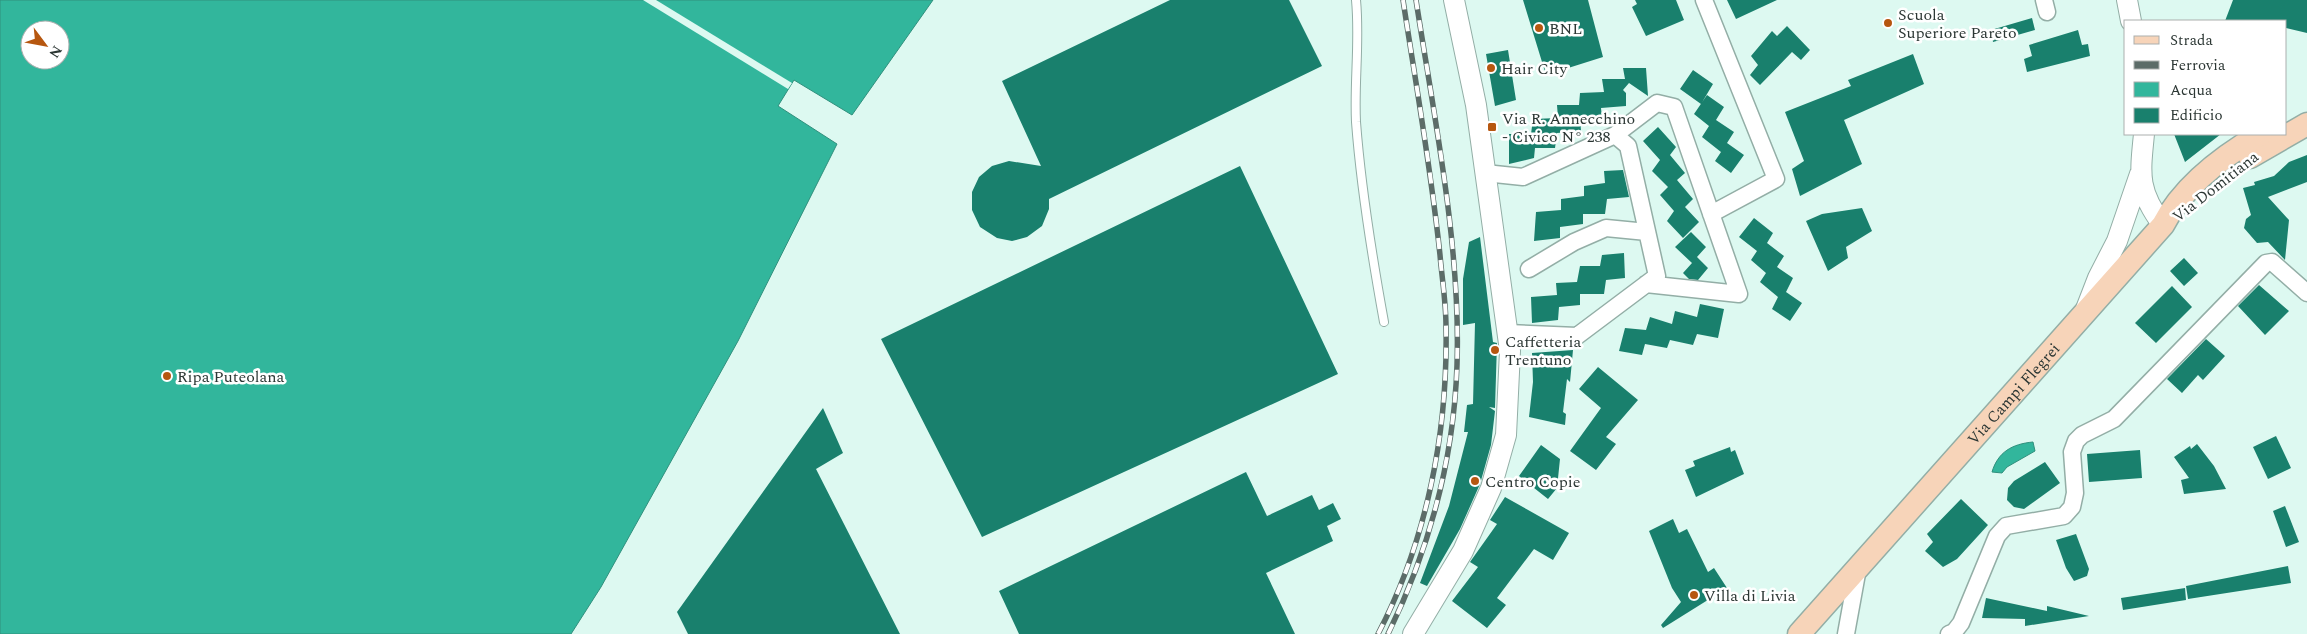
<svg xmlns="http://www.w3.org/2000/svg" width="2307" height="634" font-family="Spectral,serif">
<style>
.water{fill:#32b69c;stroke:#30907d;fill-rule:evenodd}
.pier{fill:#ddf9f1}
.building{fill:#19806d}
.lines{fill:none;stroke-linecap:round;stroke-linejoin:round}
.service-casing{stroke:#93aea6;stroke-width:10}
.minor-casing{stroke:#93aea6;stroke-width:19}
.tertiary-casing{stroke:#93aea6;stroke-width:22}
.secondary-casing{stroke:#93aea6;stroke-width:25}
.service{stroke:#fff;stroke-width:8}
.minor{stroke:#fff;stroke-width:16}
.tertiary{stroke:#fff;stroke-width:20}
.secondary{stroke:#f7d4b9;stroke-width:22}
.rail-casing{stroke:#5c6c68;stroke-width:5.5}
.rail{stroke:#fff;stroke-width:4;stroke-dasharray:11;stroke-linecap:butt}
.poi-dot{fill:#b65710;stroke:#fff;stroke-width:2}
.labels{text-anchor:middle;stroke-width:5;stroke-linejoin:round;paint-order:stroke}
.poi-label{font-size:16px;fill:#2c3734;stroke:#fff;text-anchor:start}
.street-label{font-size:16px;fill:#2c3734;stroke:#fff}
</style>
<rect width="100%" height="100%" fill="#ddf9f1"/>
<path class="water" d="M0 0H933L852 115 794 80 778 106 837 144 738 341 601 587 571 634H0ZM30 30H60V60H30Z
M2033 442 2035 451 2007 467 2002 473 1992 472C1998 452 2012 444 2033 442Z"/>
<path class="pier" d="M643 0H656L792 83 788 89Z"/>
<path class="building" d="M1170 0H1289L1322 66 1049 199V209L1042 226 1027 237 1012 241 997 238 980 227 972 210V192L979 177 992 166 1009 161 1041 166 1002 81Z
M1523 0H1588L1603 57 1546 75Z
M1635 0H1676L1684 20 1646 36 1632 7 1637 4Z
M1727 0H1777L1736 19Z
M2233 0H2307V33L2286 28V21H2225Z
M2032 18 2035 30 1993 42 1991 30Z
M1787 26 1810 50 1801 60 1792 52 1760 85 1750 75 1758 65 1751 56 1772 31 1777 36Z
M2078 30 2082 45 2088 44 2090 56 2027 72 2024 59 2032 56 2029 45Z
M1508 50 1516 100 1495 106 1486 54Z
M1913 54 1924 84 1844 120 1862 164 1800 196 1792 169 1804 161 1785 112 1851 86 1848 80Z
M1623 68H1646L1648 96 1629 83 1623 90 1626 93V106L1601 108 1602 118H1580L1581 131 1557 133 1555 148H1535L1534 158 1509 164V134H1531L1533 119 1558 118 1557 105H1579L1580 93 1604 92 1602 79H1625Z
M1693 70 1713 84 1701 104 1680 89Z
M1707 95 1724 107 1716 120 1734 132 1727 143 1744 155 1731 173 1715 161 1721 152 1702 137 1709 126 1694 114Z
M1658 127 1676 147 1670 155 1685 173 1677 180 1693 199 1685 207 1699 222 1683 238 1667 221 1674 211 1660 195 1668 187 1652 171 1660 160 1643 141Z
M2174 134H2221L2185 162Z
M2307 155V182L2268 197 2289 220 2285 260 2268 242 2257 243 2244 228 2246 219 2251 215 2243 188 2255 185 2254 182 2274 176 2289 162Z
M1240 166 1338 374 982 537 881 339Z
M1623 170 1629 197 1607 199 1605 214H1583V224L1560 227V238L1534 241 1536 212 1561 210V199L1584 196V186L1605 183 1604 171Z
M1862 208 1872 231 1846 247 1848 258 1828 271 1806 221 1822 214Z
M1754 218 1773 233 1767 243 1784 256 1777 267 1793 278 1786 292 1802 303 1790 321 1772 309 1778 297 1760 282 1766 273 1751 260 1757 251 1739 237Z
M1691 232 1706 247 1697 257 1708 268 1698 280 1689 279 1683 273 1692 263 1675 247Z
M1480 237 1493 342 1497 343 1495 408 1489 407 1495 411 1491 445 1480 484 1460 529 1427 586 1420 583 1449 506 1468 432H1464L1467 405 1473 404 1475 323 1463 325V279L1469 242Z
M1624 253 1625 278 1606 280 1604 294H1580V305L1559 307 1558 320 1532 323 1531 297 1557 295 1556 283 1577 282 1580 266H1600L1602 255Z
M2184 258 2198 273 2184 286 2170 271Z
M2259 285 2289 311 2265 335 2238 306Z
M2172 286 2192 307 2156 343 2135 323Z
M1700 304 1724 309 1718 338 1697 334 1693 345 1670 340 1667 348 1645 344 1642 355 1619 351 1625 328 1646 330 1650 317 1672 324 1675 311 1697 317Z
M2206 339 2225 356 2203 380 2198 375 2182 393 2167 379Z
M1573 350 1570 382 1567 379 1563 412 1566 414 1565 425 1529 417 1533 382 1532 353Z
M1598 367 1638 400 1606 437 1616 444 1596 470 1570 451 1601 408 1579 389Z
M823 408 843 453 816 469 900 634H688L677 612Z
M2276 436 2291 468 2268 479 2253 447Z
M2197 444 2214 466 2226 489 2184 494 2181 480 2189 478 2174 457 2190 446 2191 449Z
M1541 445 1560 459 1557 488 1548 499 1519 476Z
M1730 447 1731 452 1735 450 1744 474 1696 497 1685 470 1695 466 1693 461Z
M2140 450 2142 478 2089 482 2087 454Z
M2045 462 2060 483 2024 509 2014 507 2007 500 2008 488 2014 481Z
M1246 472 1267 516 1312 495 1319 510 1333 503 1341 519 1327 526 1333 541 1266 573 1295 634H1019L999 591Z
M1505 497 1569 533 1553 560 1534 549 1497 598 1506 605 1487 628 1452 601 1478 567 1470 562 1497 524 1490 520Z
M1961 499 1988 525 1957 559 1943 567 1925 551 1933 542 1927 534Z
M2285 506 2299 542 2286 547 2273 511Z
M1673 519 1679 533 1687 529 1708 572 1714 568 1727 588 1663 628 1661 625 1681 602 1672 588 1649 531Z
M2076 534 2089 569 2087 576 2074 581 2066 568 2056 540Z
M2288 566 2291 583 2188 599 2186 586Z
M2185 588 2186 600 2123 610 2121 598Z
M1986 598 2047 611V606L2089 616 2025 626V619L1982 618Z"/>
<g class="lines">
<defs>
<path id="service" d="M1356 0C1360 41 1354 81 1356 122 1361 188 1372 256 1384 322"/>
<path id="minor" d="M1704 0 1776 179 1711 214
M2044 0 2047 12
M1615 135 1657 103 1674 107 1739 294 1646 284
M1485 173 1523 177 1615 135 1628 146 1657 276 1577 336 1508 333
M1529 269 1574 242 1606 228 1647 232
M1846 634 1858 568
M1949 634 1954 632 1961 623 1997 536 2006 526 2064 516 2072 507 2075 493 2072 452 2076 441 2082 435 2114 419 2266 263 2272 262 2307 293"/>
<path id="tertiary" d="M2127 0 2131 21
M2144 134C2140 174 2137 191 2163 225
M2086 309 2098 278 2117 241 2140 174
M1413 634 1463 551 1491 488 1506 435 1510 351 1476 105 1454 0"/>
<g id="secondary">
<path d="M2250 157 2307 124"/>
<path id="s1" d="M1799 634 2163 225C2183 186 2223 156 2261 134"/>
</g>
</defs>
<use href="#service" class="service-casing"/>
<use href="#minor" class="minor-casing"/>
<use href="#tertiary" class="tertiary-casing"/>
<use href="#secondary" class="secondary-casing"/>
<use href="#service" class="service"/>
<use href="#minor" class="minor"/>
<use href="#tertiary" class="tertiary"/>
<use href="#secondary" class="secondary"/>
<defs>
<path id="rail" d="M1378 634C1427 540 1448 432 1446 327 1446 302 1442 279 1440 255 1431 169 1416 85 1403 0
M1388 634C1429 550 1454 458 1457 365 1461 247 1434 117 1416 0"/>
</defs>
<use href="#rail" class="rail-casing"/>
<use href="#rail" class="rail"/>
</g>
<g class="poi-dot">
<circle cx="1888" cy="23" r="5"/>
<circle cx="1539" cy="28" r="5"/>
<circle cx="1491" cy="68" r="5"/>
<rect x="1487" y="122" width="10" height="10" rx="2.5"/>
<circle cx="1495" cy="350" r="5"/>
<circle cx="167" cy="376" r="5"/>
<circle cx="1475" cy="481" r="5"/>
<circle cx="1694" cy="595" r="5"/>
</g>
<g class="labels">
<g class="poi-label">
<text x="1898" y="20">Scuola<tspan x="1898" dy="18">Superiore Pareto</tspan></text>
<text x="1549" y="34">BNL</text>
<text x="1501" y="74">Hair City</text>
<text x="1502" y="124">Via R. Annecchino<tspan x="1502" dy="18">- Civico N° 238</tspan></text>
<text x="1505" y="347">Caffetteria<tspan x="1505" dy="18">Trentuno</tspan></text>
<text x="177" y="382">Ripa Puteolana</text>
<text x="1485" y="487">Centro Copie</text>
<text x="1704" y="601">Villa di Livia</text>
</g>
<g class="street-label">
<text transform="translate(2215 186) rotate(-38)" y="6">Via Domitiana</text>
<text dy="6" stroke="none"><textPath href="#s1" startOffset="322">Via Campi Flegrei</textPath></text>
</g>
</g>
<rect x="2124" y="20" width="162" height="115" fill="#ffffff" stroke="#abafae"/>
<rect x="2134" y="36" width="25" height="8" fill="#f7d4b9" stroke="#abafae"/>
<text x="2170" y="45" font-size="15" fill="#2c3734">Strada</text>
<rect x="2134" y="61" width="25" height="8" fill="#5c6c68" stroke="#abafae"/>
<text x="2170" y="70" font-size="15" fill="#2c3734">Ferrovia</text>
<rect x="2134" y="82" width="25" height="15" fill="#32b69c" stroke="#abafae"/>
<text x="2170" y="95" font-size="15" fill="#2c3734">Acqua</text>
<rect x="2134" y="108" width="25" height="15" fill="#19806d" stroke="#abafae"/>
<text x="2170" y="120" font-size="15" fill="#2c3734">Edificio</text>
<g transform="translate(45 45) rotate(122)"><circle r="24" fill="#ffffff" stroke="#abafae"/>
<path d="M0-4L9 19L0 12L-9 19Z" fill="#b65710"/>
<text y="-8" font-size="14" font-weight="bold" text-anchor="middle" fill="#2c3734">N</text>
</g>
</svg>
